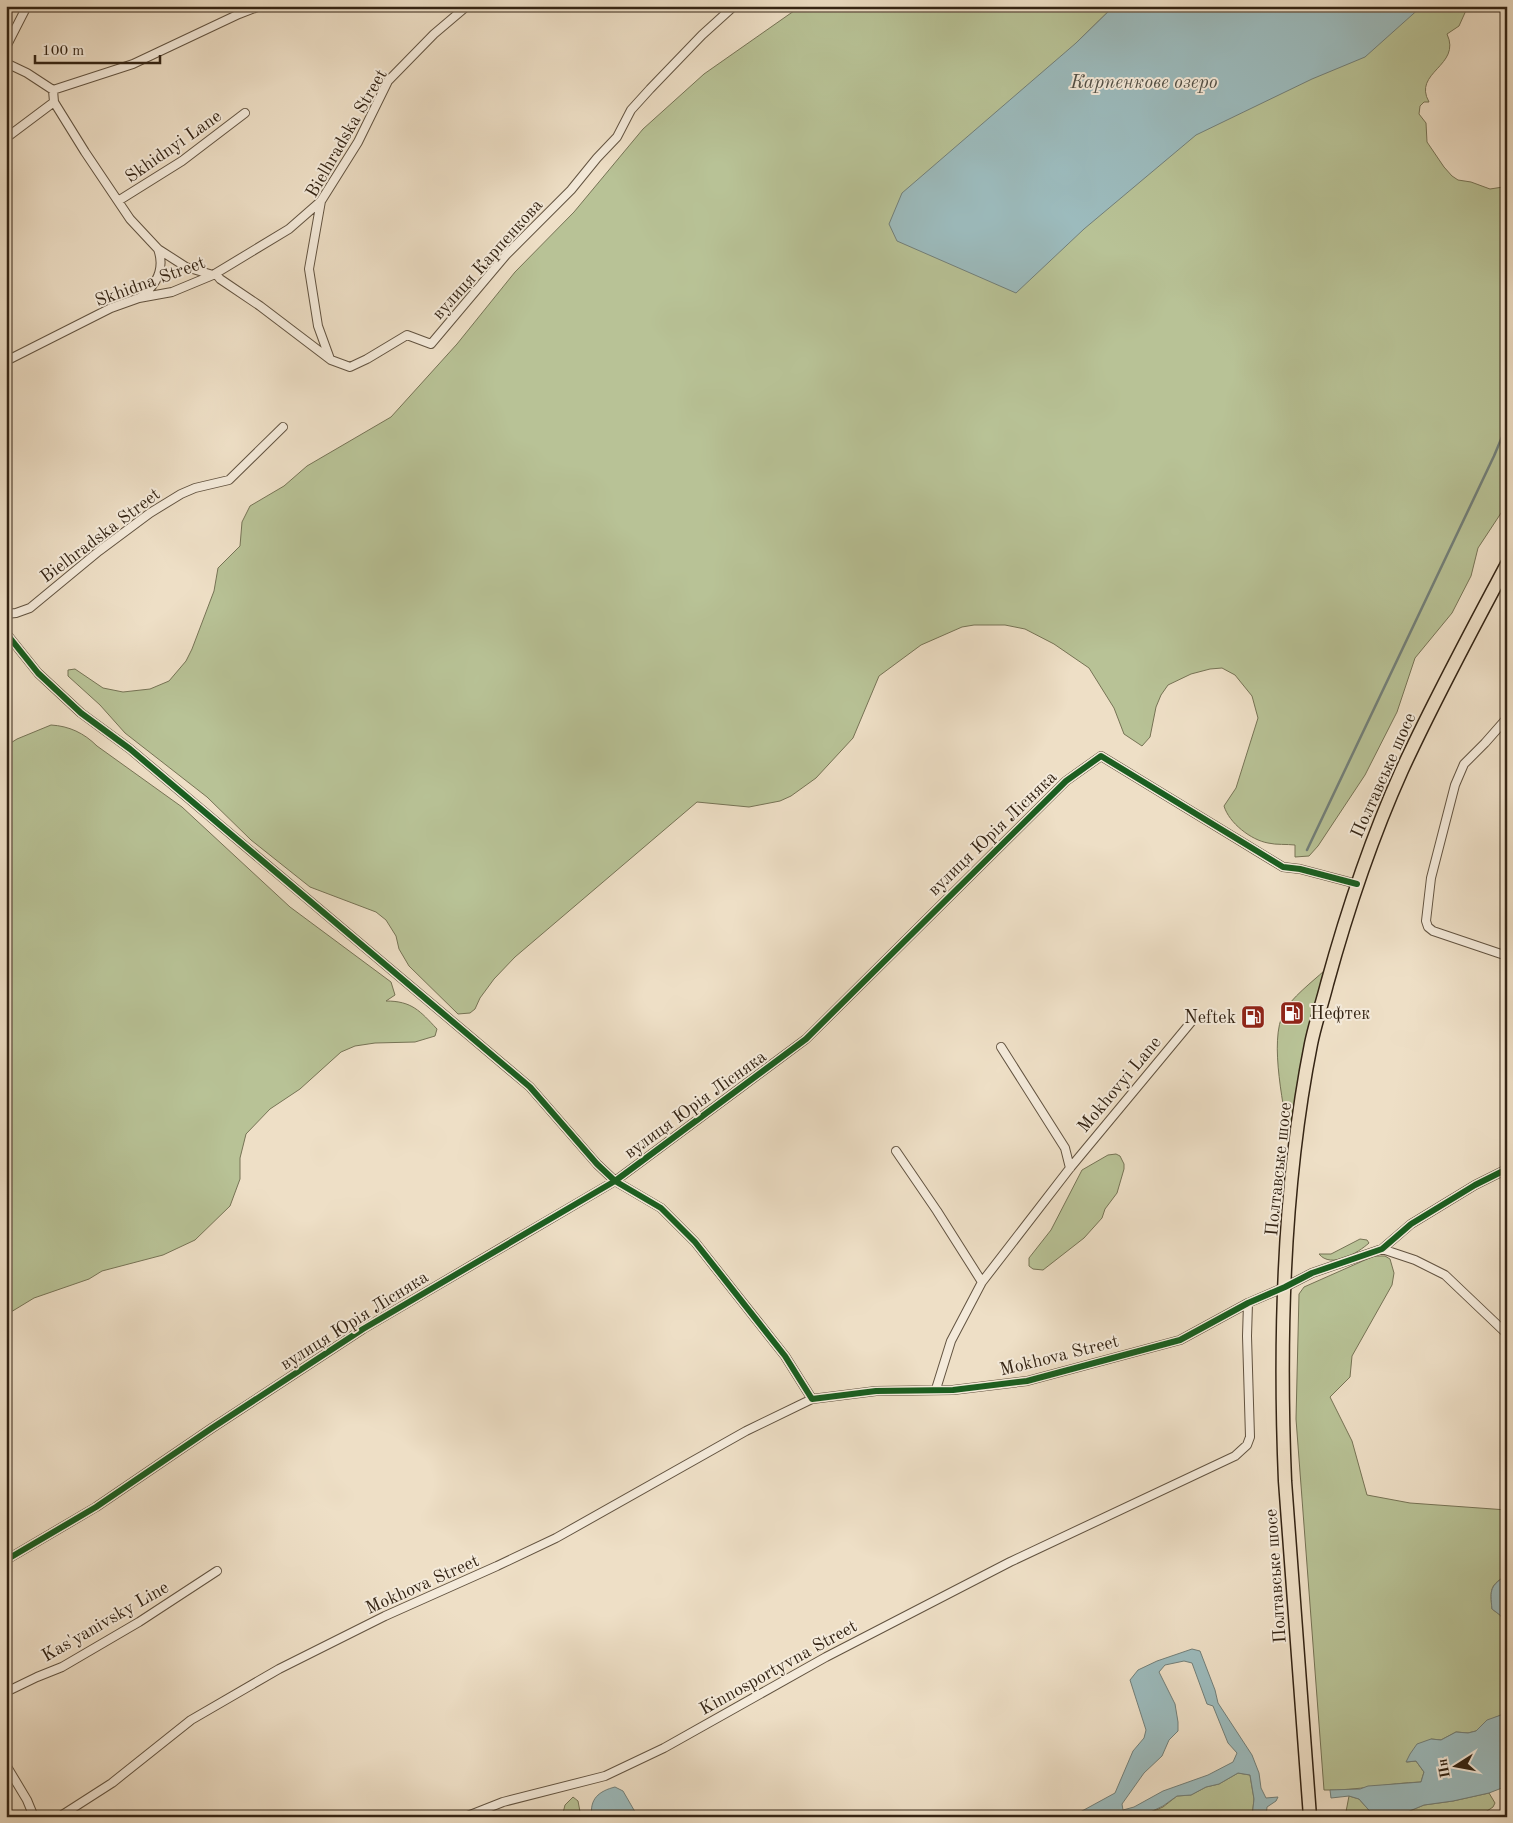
<svg xmlns="http://www.w3.org/2000/svg" width="1513" height="1823" font-family="'Old Standard TT',serif">
<style>
.green{fill:#b8c296;stroke:#767355}
.water{fill:#9cbbbd;stroke:#727f79;fill-rule:evenodd}
.lines{fill:none;stroke-linecap:round;stroke-linejoin:round}
.stream{stroke:#727f79;stroke-width:2.5}
.minor-casing{stroke:#625340;stroke-width:10}
.primary-casing{stroke:#342414;stroke-width:15}
.minor{stroke:#f4eada;stroke-width:8}
.primary{stroke:#eedfc6;stroke-width:12}
.cycleway-casing{stroke:#f4eada;stroke-width:9}
.cycleway{stroke:#1b5e20;stroke-width:6}
.labels{text-anchor:middle;stroke-width:4;stroke-linejoin:round;paint-order:stroke}
.street-label{font-size:18px;fill:#342414;stroke:#f4eada}
.poi-label{font-size:18px;fill:#342414;stroke:#f4eada;text-anchor:start}
.water-label{font-size:19px;font-style:italic;fill:#535147;stroke:#f4eada}
</style>
<rect width="100%" height="100%" fill="#eedfc6"/>
<filter id="stains"><feTurbulence type="fractalNoise" baseFrequency=".004" numOctaves="4"/><feColorMatrix values="0 0 0 0 .2 0 0 0 0 .09 0 0 0 0 .02 0 0 0 .5 -.17"/></filter>
<radialGradient id="worn" r=".72"><stop offset=".6" stop-color="#630" stop-opacity="0"/><stop offset="1" stop-color="#630" stop-opacity=".3"/></radialGradient>
<path class="green" d="M801 6H1114L1076 43 1310 6H1468L1459 26 1447 34C1462 66 1412 72 1429 102H1424L1420 106 1419 114 1426 123 1427 142 1444 167 1452 176 1458 180 1471 182 1490 189 1503 187 1507 184V504L1478 548 1471 576 1452 613 1415 658 1397 712 1365 775 1318 846 1309 856 1295 857V845C1287 844 1276 845 1268 843 1251 840 1229 823 1224 806L1236 788 1258 718 1252 696 1235 675 1222 668 1210 669 1191 674 1168 685 1161 695 1156 707 1150 737 1142 746 1124 734 1114 708 1089 668 1054 644 1025 629 1005 625H974L962 627 921 645 879 676 853 738 816 778 791 796 780 801 749 807 697 802 515 957 494 979 480 998 475 1009 470 1013 458 1014 409 966 399 949 396 936 386 920 376 912 310 887 251 840 207 797 125 733 100 705 68 676V670L75 669 103 688 123 692 150 689 169 681 186 661 192 649 214 591 218 568 240 546 242 522 250 506 284 486 307 466 391 417 457 344 515 272 574 212 643 129 704 74Z
M51 725C69 726 84 733 97 746L182 807 290 907 391 982 395 995 386 1001C412 1001 420 1011 437 1029L435 1036 415 1042 375 1043 355 1046 341 1052 300 1089 270 1109 246 1134 240 1158V1179L230 1206 195 1240 163 1255 102 1271 89 1279 34 1298 6 1315V746L17 739Z
M1324 971C1308 1028 1294 1085 1290 1145 1285 1111 1268 1041 1284 1012 1290 999 1313 981 1324 971Z
M1116 1154 1120 1156 1124 1164V1169L1117 1193 1105 1209 1102 1218 1084 1238 1043 1270 1033 1269 1029 1266V1258L1051 1230 1082 1170 1108 1155Z
M1360 1239 1367 1240 1369 1243C1358 1253 1331 1269 1319 1254H1331Z
M1374 1256H1385L1390 1259 1394 1273 1392 1285 1352 1356 1350 1377 1330 1397 1352 1441 1367 1495 1410 1503 1507 1510V1575C1490 1585 1490 1589 1492 1609L1500 1615 1507 1624V1660L1502 1665 1507 1676V1687L1503 1691 1507 1699V1708L1501 1715 1487 1721 1476 1731 1468 1733 1456 1732 1441 1740 1431 1739 1407 1762 1416 1761 1424 1772 1421 1782C1388 1783 1357 1791 1324 1790L1296 1419 1299 1294 1304 1287Z
M1238 1773 1250 1775 1254 1799 1252 1817H1133L1144 1815 1163 1807 1177 1796 1191 1795 1206 1787 1219 1784Z
M1489 1793 1495 1803 1493 1807 1478 1817H1395L1424 1805 1453 1801Z
M1349 1796 1359 1799 1375 1817H1345Z
M573 1797 578 1801 581 1817H562L565 1805Z"/>
<path class="water" d="M1114 6H1422L1365 57 1312 79 1196 135 1084 229 1016 293 897 241 889 224 902 193 1076 43Z
M1507 1575V1624L1500 1615 1492 1609C1490 1589 1490 1586 1507 1575Z
M1192 1649 1200 1651 1215 1690 1218 1703 1252 1755 1259 1773 1261 1788 1266 1798 1278 1797 1276 1801 1267 1807 1266 1817H1252L1254 1799 1250 1775 1238 1773 1219 1784 1206 1787 1191 1795 1177 1796 1163 1806 1144 1815 1133 1817H1071L1115 1793 1133 1751 1144 1738 1146 1730 1130 1680 1138 1670 1157 1661ZM1184 1661 1192 1663 1207 1704 1213 1706 1228 1743 1237 1753 1233 1762 1208 1775 1163 1791 1134 1807 1123 1810 1122 1804 1144 1773 1162 1756 1169 1740 1178 1731V1722L1175 1704 1159 1672 1165 1665Z
M1507 1708V1786L1489 1793 1453 1801 1424 1805 1395 1817H1375L1359 1799 1349 1796 1331 1798 1330 1790 1360 1789 1368 1786 1421 1782 1424 1772 1416 1761 1406 1762 1410 1754 1417 1744 1431 1739 1441 1740 1456 1732 1468 1733 1476 1731 1487 1720 1501 1715Z
M615 1787 623 1791 638 1817H592C589 1799 599 1791 615 1787Z"/>
<g class="lines">
<path class="stream" d="M1307 850 1494 456 1507 425"/>
<defs>
<path id="minor" d="M6 47 27 6
M6 63 27 73 53 90 54 102 85 152 130 219 158 249 186 267 213 275
M53 90 133 64 239 14 260 6
M6 138 54 102
M118 201 182 161 245 113
M216 274 220 279 260 306 331 360 350 367 367 359 407 335 431 344 506 255 571 190 597 158 617 137 631 110 650 89 702 35 734 6
M142 296C157 284 165 268 158 249
M330 359 318 326 309 269 321 201 358 142 388 81 434 34 467 6
M6 361 111 308 139 298 172 292 213 275 289 229 321 201
M6 614 16 613 30 608 99 551 150 513 181 494 195 488 229 480 283 427
M6 633 38 673 81 713 130 749 530 1087 597 1164 615 1181 661 1208 695 1242 785 1356 812 1399 876 1391 953 1390 1027 1381 1180 1340 1248 1303 1285 1287 1312 1273 1382 1249 1411 1224 1475 1185 1507 1169
M1507 718 1485 743 1464 764 1455 785 1431 878 1426 921 1428 927 1433 931 1507 956
M1001 1047 1065 1148 1070 1168
M896 1151 937 1211 982 1282
M1382 1249 1415 1260 1445 1275 1507 1334
M936 1389 951 1341 982 1282 1070 1168 1192 1021
M6 1560 96 1507 212 1428 363 1329 615 1181 638 1164 806 1039 1066 781 1101 756 1283 867 1300 869 1357 884
M6 1692 37 1677 62 1667 139 1622 217 1571
M6 1765 27 1800 34 1817
M59 1817 112 1783 191 1720 279 1669 385 1616 497 1566 556 1538 746 1431 812 1399
M465 1817 503 1802 605 1776 664 1748 826 1657 1010 1562 1235 1456 1247 1445 1250 1437 1247 1336 1248 1303"/>
<path id="primary" d="M1310 1817 1285 1481C1279 1337 1283 1185 1311 1044 1315 1024 1322 1004 1327 984 1347 911 1371 839 1402 770 1434 700 1471 632 1507 564"/>
</defs>
<use href="#minor" class="minor-casing"/>
<use href="#primary" class="primary-casing"/>
<use href="#minor" class="minor"/>
<use href="#primary" class="primary"/>
<defs>
<path id="cycleway" d="M6 633 38 673 81 713 130 749 530 1087 597 1164 615 1181 661 1208 695 1242 785 1356 812 1399 876 1391 953 1390 1027 1381 1180 1340 1248 1303 1285 1287 1312 1273 1382 1249 1411 1224 1475 1185 1507 1169
M6 1560 96 1507 212 1428 363 1329 615 1181 638 1164 806 1039 1066 781 1101 756 1283 867 1300 869 1357 884"/>
</defs>
<use href="#cycleway" class="cycleway-casing"/>
<use href="#cycleway" class="cycleway"/>
</g>
<defs>
<symbol id="fuel-square" viewBox="-11 -11 22 22"><rect x="-9" y="-9" width="18" height="18" rx="4" fill="#8f2418" stroke="#f4eada"/><path d="M-5.5-6h7V0h2V4h1.3V-2.5L3-4.5l.8-.8L6-3V5H2.5V1h-1V6h-7ZM-4.2-4.7v3.2H.2V-4.7Z" fill="#fff"/></symbol>
</defs>
<g fill-rule="evenodd">
<use href="#fuel-square" x="1278" y="999" width="28" height="28"/>
<use href="#fuel-square" x="1239" y="1003" width="28" height="28"/>
</g>
<g class="labels">
<g class="street-label">
<text transform="translate(346 133) rotate(-60)" y="6">Bielhradska Street</text>
<text transform="translate(173 146) rotate(-35)" y="6">Skhidnyi Lane</text>
<text transform="translate(487 259) rotate(-48)" y="6">вулиця Карпенкова</text>
<text transform="translate(150 281) rotate(-20)" y="6">Skhidna Street</text>
<text transform="translate(100 535) rotate(-37)" y="6">Bielhradska Street</text>
<text transform="translate(1383 775) rotate(-66)" y="6">Полтавське шосе</text>
<text transform="translate(992 833) rotate(-44)" y="6">вулиця Юрія Лісняка</text>
<text transform="translate(1119 1084) rotate(-50)" y="6">Mokhovyi Lane</text>
<text transform="translate(695 1104) rotate(-36)" y="6">вулиця Юрія Лісняка</text>
<text transform="translate(1278 1169) rotate(-84)" y="6">Полтавське шосе</text>
<text transform="translate(354 1320) rotate(-32)" y="6">вулиця Юрія Лісняка</text>
<text transform="translate(1059 1355) rotate(-14)" y="6">Mokhova Street</text>
<text transform="translate(1275 1576) rotate(-94)" y="6">Полтавське шосе</text>
<text transform="translate(422 1584) rotate(-24)" y="6">Mokhova Street</text>
<text transform="translate(105 1621) rotate(-30)" y="6">Kas'yanivsky Line</text>
<text transform="translate(778 1667) rotate(-29)" y="6">Kinnosportyvna Street</text>
</g>
<g class="poi-label">
<text x="1310" y="1019">Нефтек</text>
<text x="1236" y="1023" text-anchor="end">Neftek</text>
</g>
<g class="water-label">
<text x="1144" y="88">Карпенкове озеро</text>
</g>
</g>
<rect width="1513" height="1823" fill="none" stroke="#eedfc6" stroke-width="25"/>
<rect x="8" y="8" width="1498" height="1808" fill="none" stroke="#342414" stroke-width="2.5"/>
<rect x="12" y="12" width="1488" height="1798" fill="none" stroke="#342414"/>
<g transform="translate(1456 1766) rotate(259)" stroke="#f4eada" stroke-width="4" paint-order="stroke">
<path d="M0-4L9 19L0 12L-9 19Z" fill="#342414"/>
<text y="-8" font-size="14" font-weight="bold" text-anchor="middle" fill="#342414">Пн</text>
</g>
<path d="M35 55v8h125v-8" fill="none" stroke="#342414" stroke-width="2.5"/>
<text x="42" y="55" font-size="15" fill="#342414" stroke="#f4eada" stroke-width="4" paint-order="stroke">100 m</text>
<rect width="100%" height="100%" filter="url(#stains)"/>
<rect width="100%" height="100%" fill="url(#worn)"/>
</svg>
